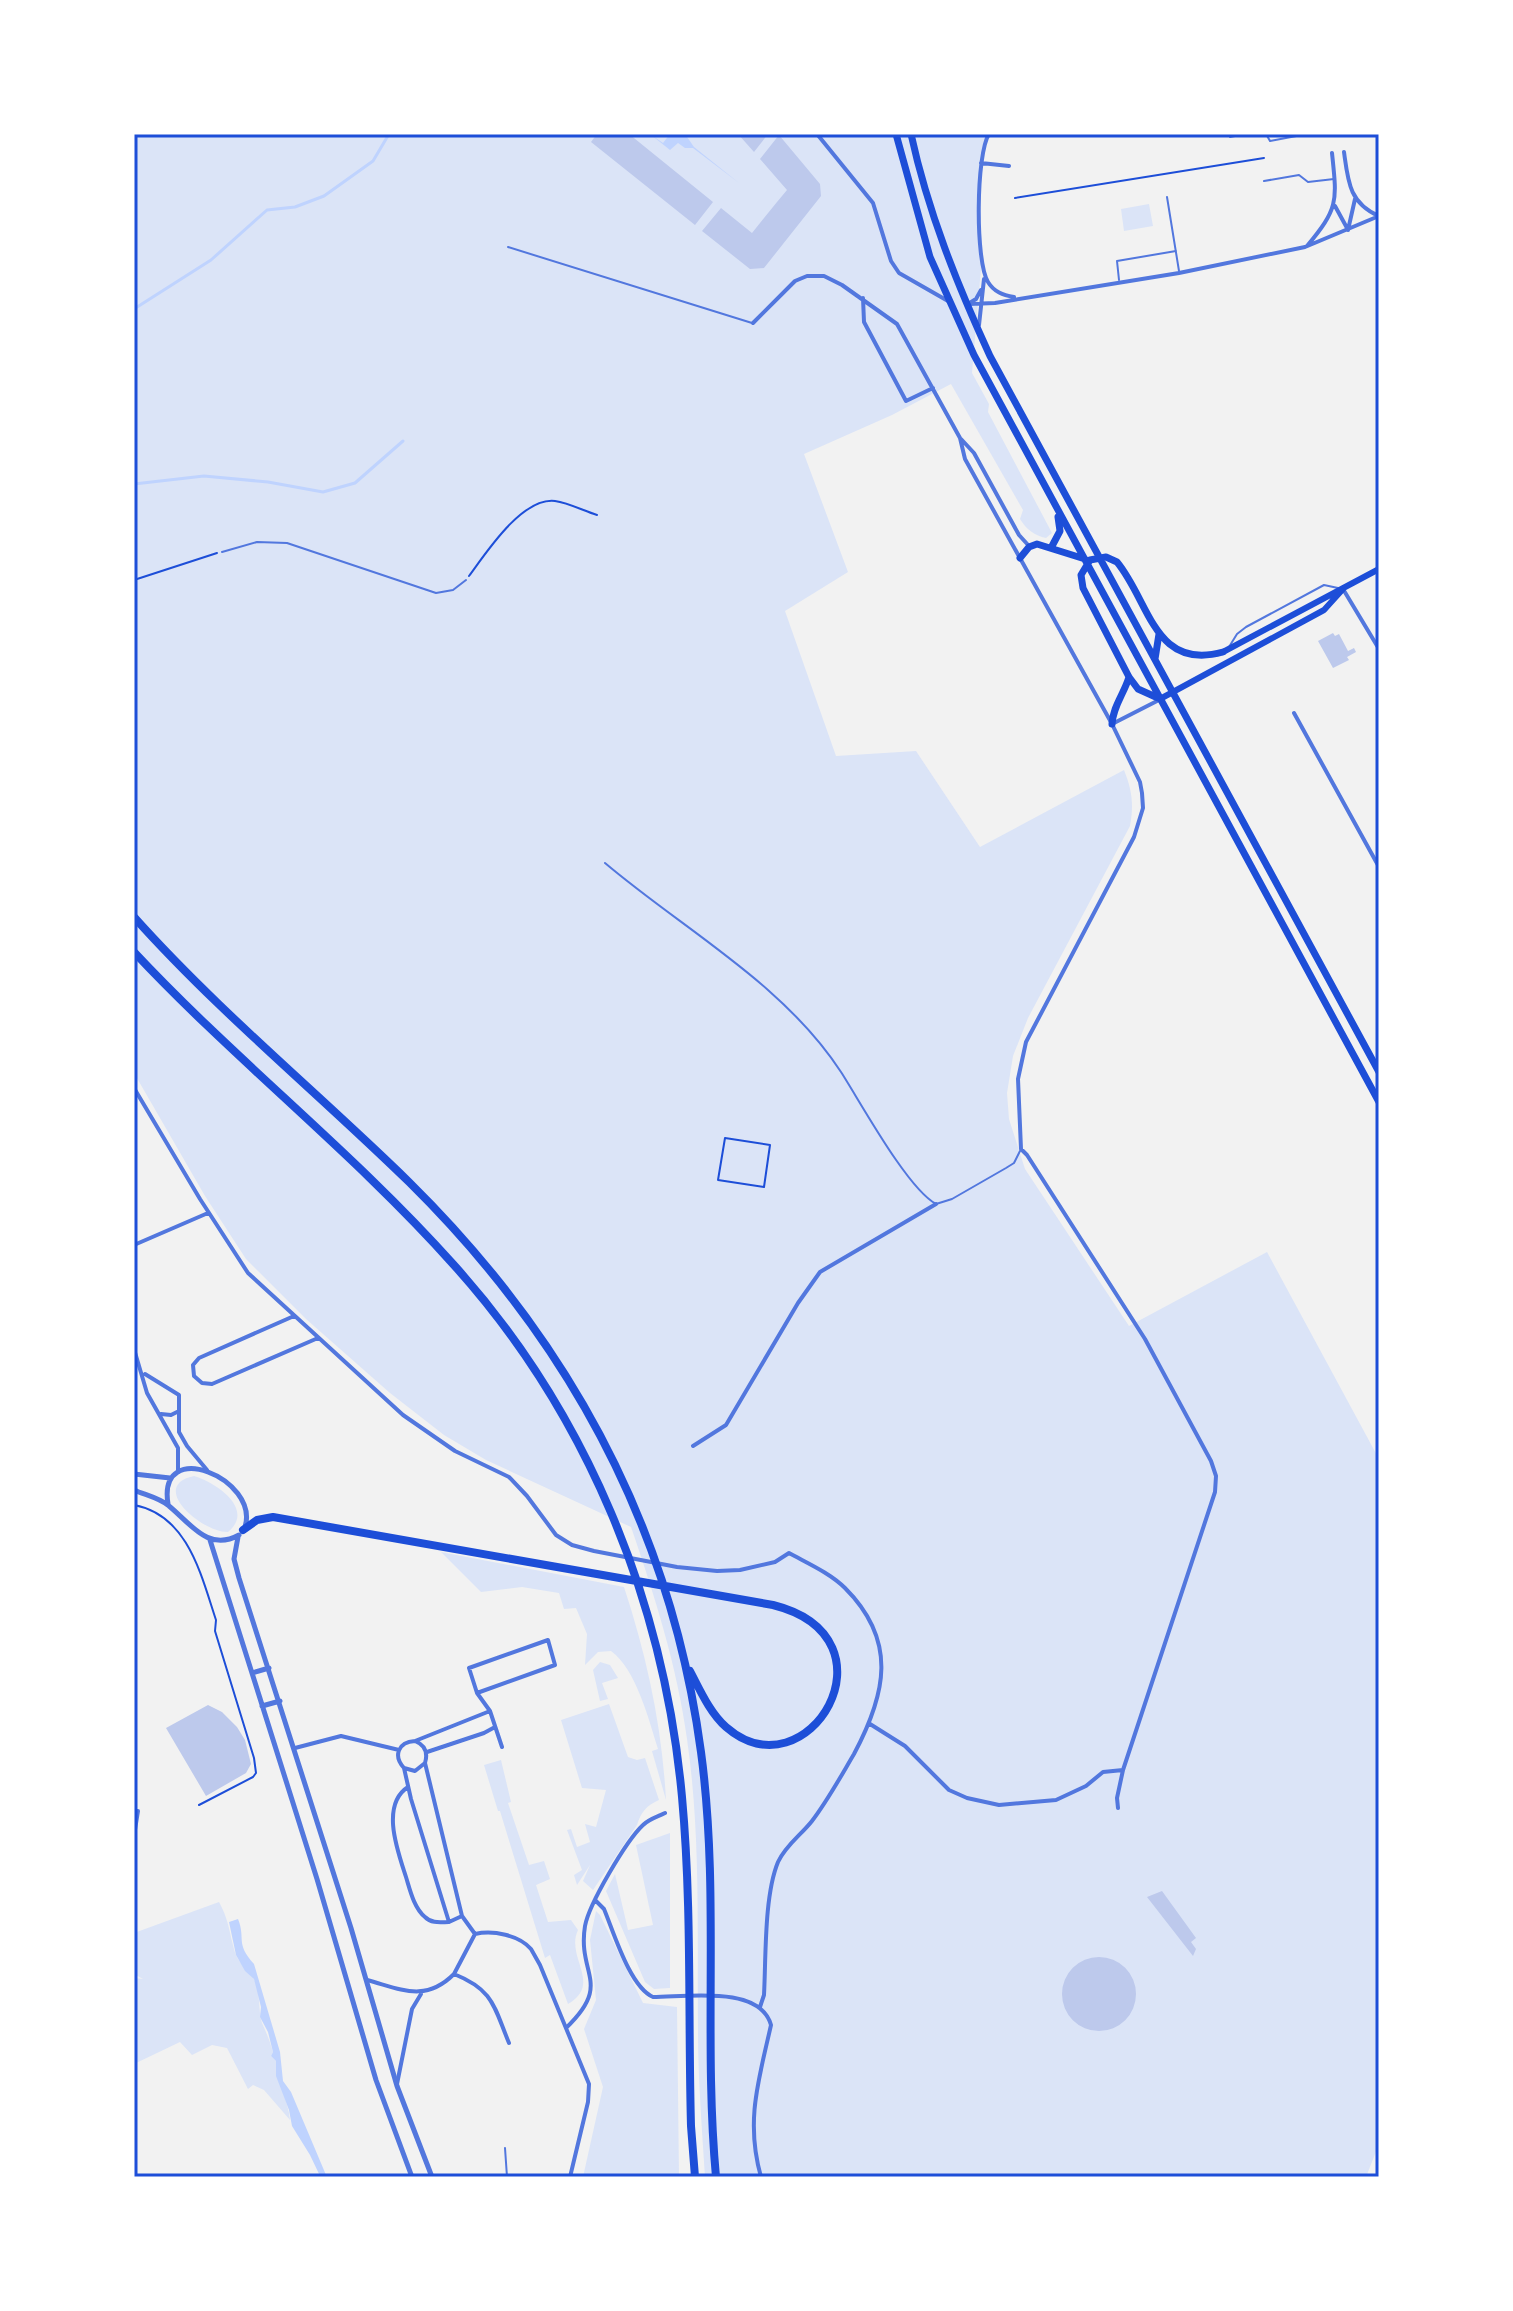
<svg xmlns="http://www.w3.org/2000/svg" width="1513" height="2311" font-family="'Times New Roman',serif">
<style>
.green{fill:#dbe4f7}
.water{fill:#bfd3fe}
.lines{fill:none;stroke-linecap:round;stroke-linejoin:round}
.stream{stroke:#bfd3fe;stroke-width:3}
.building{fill:#bdc9ec}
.path{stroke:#1d4ed8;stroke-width:2}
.service{stroke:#5277de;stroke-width:2}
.minor{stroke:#5277de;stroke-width:4}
.tertiary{stroke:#5277de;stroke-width:5}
.secondary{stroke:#1d4ed8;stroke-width:6}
.primary{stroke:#1d4ed8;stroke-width:7}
.motorway{stroke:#1d4ed8;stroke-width:8}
.neatline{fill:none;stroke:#1d4ed8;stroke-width:3}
</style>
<rect width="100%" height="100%" fill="#f2f2f2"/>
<path class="green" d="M134 134H990L983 150 979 179 982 257 972 373 989 404 988 412 1052 533 1046 538C1035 536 1026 529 1020 519L1023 510 951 384 892 415 804 454 848 572 785 611 836 756 916 751 980 847 1124 770C1132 790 1134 804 1130 826L1028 1018 1013 1056 1007 1093 1009 1119 1025 1169 1129 1326 1267 1252 1379 1459V2144L1366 2177H705C702 2128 698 2080 698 2031 697 1934 701 1835 687 1739 677 1666 655 1597 631 1527L486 1460 444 1435 390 1393 306 1319 246 1259 205 1196 134 1073Z
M1149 204 1153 226 1124 231 1121 209Z
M194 1476C215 1482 256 1509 228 1532 203 1533 147 1486 194 1476Z
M441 1552 624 1587C647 1657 662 1726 666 1800L652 1751 658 1749C649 1720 636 1669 611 1651L598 1652 585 1665 587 1634 576 1608 564 1609 559 1593 522 1587 481 1592Z
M600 1662 610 1665 618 1678 602 1683 608 1699 600 1701 593 1670Z
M609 1704 628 1757 637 1760 645 1758 659 1800C646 1806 641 1812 637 1825L593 1890 583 1881 590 1865 577 1885 574 1875 582 1870 567 1830 571 1829 577 1847 590 1842 585 1824 596 1827 606 1790 582 1788 561 1720Z
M501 1760 511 1802 508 1803 529 1865 544 1861 550 1879 536 1885 548 1922 571 1920 578 1930C565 1957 603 1984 568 2004L550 1955 545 1958 500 1811H498L484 1765Z
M670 1833V1988L654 1989 645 1982 606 1891 615 1874 628 1930 653 1925 636 1845Z
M219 1902C230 1922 229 1934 236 1955 240 1965 250 1971 254 1979 261 1993 258 2011 262 2023 266 2032 270 2041 273 2052L271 2056 276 2061C277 2082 288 2099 290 2120L264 2090 253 2085 248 2089 227 2048 212 2045 192 2055 180 2042 134 2064V1978L143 1979 134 1974V1933Z
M596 1911 600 1915 643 2003 677 2007 679 2177H583L603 2087 584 2029 596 2000 590 1940Z"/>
<path class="water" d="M650 134 663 143 670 134H685L694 147 739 183 693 148H685L678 143 670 150Z
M238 1919C246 1939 235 1943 254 1964L280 2052 283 2081 291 2092 326 2175 323 2177 320 2176 310 2155 292 2126 289 2110 276 2076V2061L271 2056 273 2052 268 2032 260 2017 261 2007 254 1979 245 1971 236 1955 229 1922Z"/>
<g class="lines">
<path class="stream" d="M134 309 211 260 267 210 295 207 324 196 373 161 389 134
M134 484 204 476 268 482 323 492 355 483 403 441"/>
</g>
<path class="building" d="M597 134H629L713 202 695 225 591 142Z
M738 134H768L754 152Z
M779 135 820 184 821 196 764 268 750 269 702 231 721 208 752 233 777 202 787 190 760 159Z
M1333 633 1335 636 1339 634 1348 651 1354 648 1356 652 1347 657 1349 660 1333 668 1318 641Z
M208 1705 222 1712 237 1727 245 1740 251 1764 246 1773 206 1796 166 1728Z
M1162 1891 1196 1938 1191 1942 1196 1949 1193 1956 1147 1897Z
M1062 1994a37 37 0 1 1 74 0a37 37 0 1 1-74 0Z"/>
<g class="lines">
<path class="path" d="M1015 198 1264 158
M469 576C486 553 522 497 555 501 569 503 584 511 597 515
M134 580 217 553
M725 1138 770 1145 764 1187 718 1180Z
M134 1505C188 1515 201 1575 216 1620L215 1631 254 1758 256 1773 253 1777 199 1805"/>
<path class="service" d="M1266 134 1270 141 1307 134
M1230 137 1245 134
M1264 181 1299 175 1308 182 1334 179
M1167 197 1179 271
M508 247 752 323
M1119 280 1117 261 1176 251
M222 552 257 542 287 543 436 593 453 590 466 580
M1229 647 1237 634 1246 627 1324 585 1338 588
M605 863C684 930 783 983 841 1072 861 1103 907 1188 936 1204L952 1199 1006 1168 1014 1163 1020 1151
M505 2148 507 2177"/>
<path class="minor" d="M817 134 873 203 891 261 899 273 948 301
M989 134C976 154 975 261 988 282 994 292 1003 295 1014 297
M1330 134V135
M1344 152C1348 181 1349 203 1379 216
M981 163 1009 166
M1335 206 1347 228
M1348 230 1355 199
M1307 246C1339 208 1337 201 1332 153
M863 298 864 322 906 401 933 388
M968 304 976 299 981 290
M969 304 995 303 1179 273 1305 247 1379 216
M753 323 795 281 807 276H824L842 285 897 324 960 438 965 459 1112 724 1140 782 1142 793 1143 808 1134 837 1026 1042 1018 1079 1021 1149 1027 1155 1145 1339 1211 1461 1216 1476 1215 1492 1123 1770 1117 1798 1118 1808
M979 325 984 279
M961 439 974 453 1019 535 1029 546
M1343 589 1379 649
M1294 713 1379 867
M1114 723 1159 700
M134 1088 200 1199 248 1273 403 1415 455 1451 509 1477 527 1496 556 1535 572 1545 594 1551 677 1567 717 1571 740 1570 775 1562 789 1553C807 1563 830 1573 845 1588 898 1641 886 1694 854 1754 841 1776 828 1800 812 1821 801 1835 786 1845 778 1862 764 1896 766 1958 764 1995L760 2007
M134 1245 208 1213
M294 1316 199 1358 193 1365 194 1376 202 1383 212 1384 318 1338
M134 1349 147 1393 178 1448V1472
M145 1374 179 1395V1432L187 1446 207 1470
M161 1414 171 1415 179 1411
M693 1446 726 1425 798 1303 820 1272 936 1204
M477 1693 555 1665 548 1640 469 1668 477 1693 490 1711 502 1747
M870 1724 905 1746 949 1790 967 1798 999 1805 1056 1800 1086 1786 1103 1772 1123 1770
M415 1741 490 1711
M295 1748 341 1736 399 1750
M427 1752 484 1733 495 1727
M425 1763 415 1771 404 1768C393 1756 398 1742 415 1741 425 1745 428 1753 425 1763L462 1916 475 1934 454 1974
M404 1768 411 1799 449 1922 462 1916
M408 1787C380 1805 398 1852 406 1877 410 1890 414 1908 425 1917 432 1924 441 1922 449 1922
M134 1811H138L134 1836
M595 1900 604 1909C614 1933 630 1987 653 1997 687 1997 760 1985 771 2025 759 2079 745 2121 761 2177
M475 1934C493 1930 519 1935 531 1949L540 1965 589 2084 588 2102 570 2177
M367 1980C401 1989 425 2003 454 1974 494 1990 494 2007 509 2043
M566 2028C613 1983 577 1975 585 1926 589 1904 626 1841 643 1825 649 1819 657 1817 665 1813
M397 2084 412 2009 421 1994
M1379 2177V2176"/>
<path class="tertiary" d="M134 1474 170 1478
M134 1490C145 1495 160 1498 169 1506 191 1524 208 1552 239 1535
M168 1504C157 1436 260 1479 245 1527
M238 1537 234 1559 239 1578 351 1928 397 2086 432 2177
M210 1540 317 1879 376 2080 412 2177
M252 1673 269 1668
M262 1706 280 1701"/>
<path class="secondary" d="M1223 652 1379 569
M1160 699 1324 610 1343 589"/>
<path class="primary" d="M896 134 930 257 974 355 1379 1102
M911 134C928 212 957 284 990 356L1379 1072
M1051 548 1060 531 1058 517
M1020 558 1029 547 1037 544 1085 559
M1155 659 1159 634
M1158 698 1138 689 1129 677 1083 588 1081 575 1090 560 1106 557 1117 562C1150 602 1154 671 1223 652
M1112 724C1113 706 1124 694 1129 677"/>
<path class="motorway" d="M134 917C219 1012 318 1093 409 1182 569 1340 671 1528 701 1752 720 1893 703 2036 716 2177
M134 952C236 1061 354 1153 453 1264 586 1411 664 1600 682 1797 692 1906 688 2017 691 2126L695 2177
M243 1530 257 1520 273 1517 773 1605C904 1638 807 1798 726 1727 710 1713 700 1690 690 1671"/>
</g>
<rect width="1513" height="2311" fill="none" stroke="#ffffff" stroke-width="272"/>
<rect x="136" y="136" width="1241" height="2039" class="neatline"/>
</svg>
